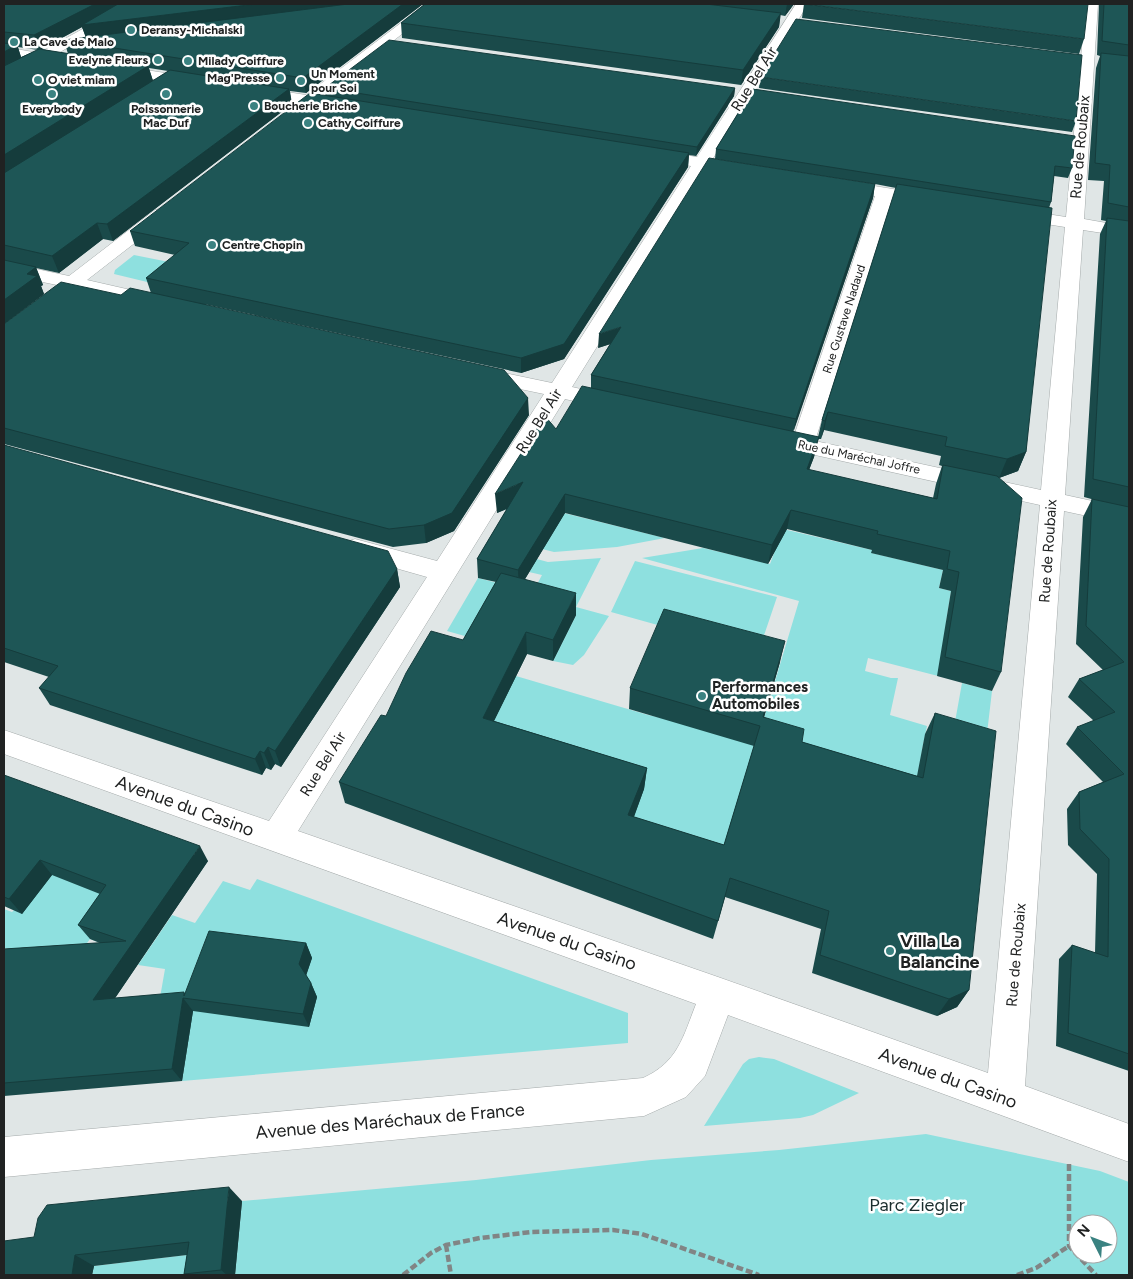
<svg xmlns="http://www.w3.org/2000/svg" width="1133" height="1279" font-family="Figtree,sans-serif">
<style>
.green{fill:#8ee0df;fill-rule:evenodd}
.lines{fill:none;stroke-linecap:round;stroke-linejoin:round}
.minor-casing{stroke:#a5abab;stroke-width:1}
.path{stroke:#818585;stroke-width:4.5;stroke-dasharray:7 3;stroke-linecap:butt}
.minor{fill:#fff;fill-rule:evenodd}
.wall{fill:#1a4a4a;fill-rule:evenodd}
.shaded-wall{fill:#153c3c}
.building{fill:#1e5656;stroke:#153c3c}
.poi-dot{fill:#3a8281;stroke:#fff;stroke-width:2}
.labels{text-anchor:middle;stroke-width:5;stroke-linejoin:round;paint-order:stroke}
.far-poi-label{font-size:12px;font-weight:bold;fill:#202222;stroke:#fff;text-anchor:start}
.far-street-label{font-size:12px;fill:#202222;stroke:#fff}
.street-label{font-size:15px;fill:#202222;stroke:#fff}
.poi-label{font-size:15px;font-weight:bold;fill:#202222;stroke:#fff;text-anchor:start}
.near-street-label{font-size:18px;fill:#202222;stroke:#fff}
.near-poi-label{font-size:18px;font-weight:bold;fill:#202222;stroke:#fff;text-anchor:start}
.near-park-label{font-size:18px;fill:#1a2d2d;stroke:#fff}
</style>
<rect width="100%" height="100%" fill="#e0e6e6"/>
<path class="green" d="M134 255 174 263 201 295 114 274 115 270Z
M523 503 665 538 617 547 554 552 502 539Z
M783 529 872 550V553L943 570 939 588 951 591 946 622 952 624 942 677 868 658 865 671 891 678H898L890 715 927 726 922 750 918 799 734 869 435 723 516 676 648 715 758 738 799 601 642 558 703 548 770 564Z
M510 552 548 562 601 558 576 607 609 616 584 655 573 665 553 661 576 615 479 640 447 631 478 578 533 592 542 575 529 572 532 567Z
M635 561 777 597 758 653 611 612Z
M962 683 992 691 986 742 953 733Z
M53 873 112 887 113 948 90 939 77 957 4 948V909L12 912Z
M257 879 628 1013V1043L182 1081 190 1028 158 1009 165 969 138 965 172 915 195 923 223 881 250 890Z
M759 1057 774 1059 859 1093 813 1115 800 1118 704 1126 743 1064 749 1059Z
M926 1134 1100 1171 1129 1182V1275H235L242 1201 476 1180 651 1160 779 1150ZM1078 1224H1108V1254H1078Z
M203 1253 200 1275H92L94 1266Z"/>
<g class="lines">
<defs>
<path id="minor" d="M128 4H143L55 55 69 58 71 61 69 64 43 62 4 82V72L27 59 4 55V47L39 53Z
M426 4H440L322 97 345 102 348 105 345 108 340 110 312 105 300 112 292 107 296 102 255 95 248 91 255 87 306 95Z
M796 4H808L712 160 749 166 751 170 749 174 743 175 707 169 572 387 621 398 624 403 621 408 613 410 565 399 298 831 718 977 988 1073 1040 505 779 447 771 445 768 440 771 435 779 433 794 436 875 196 837 190 831 189 828 185 831 181 837 180 930 195 936 196 939 200 936 204 930 205 892 199 815 441 1041 490 1065 227 1015 219 1009 218 1006 214 1009 210 1015 209 1066 217 1086 4H1098L1084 219 1129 227V237L1083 230 1065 495 1129 509V525L1064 511 1025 1086 1129 1124V1162L728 1015 705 1076 686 1097 644 1116 4 1177V1137L643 1078C678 1062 683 1037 696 1004L4 754V730L269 821 427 577 346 554 342 548 346 542 355 539 437 561 544 394 468 378 465 373 468 368 476 367 552 383 691 166 652 160 644 155 652 150 697 157Z
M114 65 197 78 204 82 197 86 109 72 107 69Z
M161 209 167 210 170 214 167 218 87 280 166 298 169 302 166 306 159 308 76 290 11 340 4 342V326L57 285 4 274V262L69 276 155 210Z"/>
</defs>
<use href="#minor" class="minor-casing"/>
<path class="path" d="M1069 1164V1246L1096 1275
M446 1245 451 1275
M403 1275 431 1253 446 1245 480 1238 532 1232 613 1230 642 1234 759 1275
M1017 1275 1036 1268 1069 1246"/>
<use href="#minor" class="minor"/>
</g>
<path class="wall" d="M4 4H423L306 93 290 91 292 104 113 241 103 239 59 273 36 268 43 285 41 286 44 294 4 324ZM82 27 86 38 64 40 68 54 41 49ZM18 47 38 50 21 57ZM149 68 168 71 153 81Z
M425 4H794L785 16 780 15 779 27 741 85 402 38 401 23Z
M804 4 1084 39 1079 54 802 18Z
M1099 4H1129V1071L1056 1046 1059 959 1072 945 1095 953 1097 874 1068 845 1067 809 1079 792 1103 782 1066 744 1077 727 1094 721 1068 697 1079 679 1103 670 1076 644 1083 517 1092 499 1095 500 1084 497 1100 234 1106 221 1101 220 1104 181 1088 180 1096 68 1100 56 1097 55Z
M760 77 1076 121 1072 132 759 88Z
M325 88H735L734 96 696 156 689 155 688 167 564 359 521 373 204 304 529 415 454 531 426 543 393 547 4 444V324L121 295 151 293 146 278 175 255 135 246 130 231 326 96Z
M753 89 1072 168 1068 178 1054 176 1051 202 1049 208 1026 452 1018 471 999 478 1001 672 992 691 937 676 951 591 939 588 943 570 871 553 872 550 787 529 768 564 565 513 525 579 576 615 553 661 527 654 494 721 647 768 644 789 634 817 724 845 754 746 629 709 630 688 780 662 764 717 802 742 917 776 925 734 935 713 969 990 957 1007 937 1016 812 973 821 929 725 897 713 939 345 803 339 782 386 716 463 640 496 582 478 578 477 559 507 509 497 513 556 429 591 388V375L610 344 598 348 874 184 715 159 716 149ZM875 184 896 188 822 420 818 437 793 432 873 198ZM824 430 941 456 939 465 942 466 936 484 933 498 809 470 814 457 818 439H821Z
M4 445 397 569 400 587 281 767 275 764 271 770 266 768 262 775 50 705 39 688 49 677 4 662Z
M4 775 208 861 115 998 185 993 306 943 312 958 306 976 311 983 317 997 309 1027 193 1011 182 1081 4 1096V949L100 943 90 939 78 925 100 894 52 875 22 914 4 906Z
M242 1201 235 1275H186L184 1274 187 1255 94 1266 92 1275H4L34 1237Z"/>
<path class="shaded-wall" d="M95 4H370L87 40 82 27 40 50 34 35Z
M403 4H423L306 93 303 78Z
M787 4H794L785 16Z
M781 13 779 27 741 85 743 70Z
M17 45 22 60 4 70V52Z
M148 66 153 81 4 175V155Z
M735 88 734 96 696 156 697 147Z
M289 89 292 104 113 241 107 224Z
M689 153 688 167 564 359 521 373V358Z
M875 184 873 198 793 433 796 419Z
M97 223 103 239 59 273 52 256Z
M36 267 43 285 41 286 44 294 4 324V300L27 274Z
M621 327 620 341 598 348 599 334Z
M528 398 529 415 454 531 426 543 424 525Z
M828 412 824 430 821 439 825 421Z
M819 437 814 457 802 488 807 469Z
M1026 452 1018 471 999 478 1007 459Z
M523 482 524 501 497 513 495 494Z
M565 494V513L519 589 518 570Z
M791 510 787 529 768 564 772 545Z
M397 569 400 587 281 767 275 751Z
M576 593V615L553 661V640Z
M526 632 527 654 485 739 483 718Z
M785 641 780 662 758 738 763 717Z
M268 747 275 764 271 770 264 753Z
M260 751 266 768 262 775 255 759Z
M647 768 644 789 627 835 628 815Z
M200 846 208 861 105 1013 93 1000Z
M40 860 52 875 22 914 9 899Z
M306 943 312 958 305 978 299 964Z
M311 983 317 997 309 1027 303 1014Z
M969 990 957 1007 937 1016 949 999Z
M183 998 193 1011 182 1081 172 1069Z
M229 1187 242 1201 235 1275H227L221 1270Z
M75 1255 94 1266 92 1275H72Z"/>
<path class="building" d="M4 4H95L34 35 4 32Z
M118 4H256L82 25Z
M348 4H403L303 78 64 40Z
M425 4H706L781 13 743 70 401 23Z
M804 4H1088L1084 39Z
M1104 4H1129V45L1102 41Z
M796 19 1082 55 1076 121 760 77Z
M389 40 735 88 697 147 325 88Z
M4 43 17 45 4 52Z
M39 49 148 66 4 155V66Z
M1101 53 1129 56V207L1108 203 1110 165 1095 163Z
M170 70 289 89 107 224 97 223 52 256 4 245V173Z
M753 89 1075 136 1072 168 1055 166 1051 202 716 149Z
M310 93 689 153 564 344 521 358 146 278 189 243 130 231Z
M709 158 875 184 796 419 591 375 621 327 599 334Z
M897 184 1052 208 1026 452 1007 459 945 446 947 437 828 412 825 421 822 420Z
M1107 218 1129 221V487L1093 479Z
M4 260 36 267 27 274 37 276 4 300Z
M61 282 121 295 130 288 504 370 528 398 452 513 424 525 389 529 4 428V324Z
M582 386 819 437 807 469 937 499 943 465 997 476 1022 498 1001 672 945 657 959 572 947 569 950 551 877 534 878 531 791 510 772 545 565 494 518 570 477 559 523 482 495 494 545 416 556 429Z
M4 445 388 551 397 569 275 751 268 747 264 753 260 751 255 759 39 688 58 666 4 648Z
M1092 499 1129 507V1054L1068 1033 1072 945 1108 957 1109 859 1080 829 1079 792 1124 774 1077 727 1115 712 1079 679 1124 662 1086 626Z
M501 573 576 593 553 640 526 632 483 718 647 768 628 815 724 845 760 726 630 688 664 609 785 641 763 717 804 729 802 742 923 778 935 713 996 731 969 990 949 999 820 955 829 911 730 878 718 921 339 782 381 715 386 716 406 673 431 631 463 640Z
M4 775 200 846 93 1000 184 992V996L209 931 306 943 299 964 311 983 303 1014 183 998 172 1069 4 1083V949L126 941 78 925 106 885 40 860 9 899 4 897Z
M229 1187 221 1270 184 1274 189 1242 75 1255 72 1275H4V1241L34 1237 38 1218 47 1205Z"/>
<g class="poi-dot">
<circle cx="131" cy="30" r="5"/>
<circle cx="14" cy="42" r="5"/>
<circle cx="158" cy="60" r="5"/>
<circle cx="188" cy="61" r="5"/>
<circle cx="280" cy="78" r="5"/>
<circle cx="38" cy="80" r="5"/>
<circle cx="301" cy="81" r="5"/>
<circle cx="52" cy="94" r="5"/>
<circle cx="166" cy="94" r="5"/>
<circle cx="254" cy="106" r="5"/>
<circle cx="308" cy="123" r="5"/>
<circle cx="212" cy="245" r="5"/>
<circle cx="702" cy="696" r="5"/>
<circle cx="890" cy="951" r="5"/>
</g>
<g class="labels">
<g class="far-poi-label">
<text x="141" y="34">Deransy-Michalski</text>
<text x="24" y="46">La Cave de Malo</text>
<text x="148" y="64" text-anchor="end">Evelyne Fleurs</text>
<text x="198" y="65">Milady Coiffure</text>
<text x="311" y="78">Un Moment<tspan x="311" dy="14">pour Soi</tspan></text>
<text x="270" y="82" text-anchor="end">Mag'Presse</text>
<text x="48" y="84">O viet miam</text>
<text x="264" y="110">Boucherie Briche</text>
<text x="52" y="113" text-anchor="middle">Everybody</text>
<text x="166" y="113" text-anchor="middle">Poissonnerie<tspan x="166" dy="14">Mac Duf</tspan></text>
<text x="318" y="127">Cathy Coiffure</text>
<text x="222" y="249">Centre Chopin</text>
</g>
<g class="far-street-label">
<text transform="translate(844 319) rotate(-72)" y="4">Rue Gustave Nadaud</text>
<text transform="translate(859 457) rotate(12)" y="4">Rue du Maréchal Joffre</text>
</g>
<g class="street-label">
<text transform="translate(754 79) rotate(-58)" y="5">Rue Bel Air</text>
<text transform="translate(1080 147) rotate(-85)" y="5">Rue de Roubaix</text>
<text transform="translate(539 421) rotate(-58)" y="5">Rue Bel Air</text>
<text transform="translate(1048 551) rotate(-86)" y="5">Rue de Roubaix</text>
<text transform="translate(323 764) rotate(-58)" y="5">Rue Bel Air</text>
<text transform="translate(1016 955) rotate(-85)" y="5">Rue de Roubaix</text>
</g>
<g class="poi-label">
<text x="712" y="692">Performances<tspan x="712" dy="17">Automobiles</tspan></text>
</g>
<g class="near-street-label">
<text transform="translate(185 806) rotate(20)" y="6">Avenue du Casino</text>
<text transform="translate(567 941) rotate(19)" y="6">Avenue du Casino</text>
<text transform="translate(948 1078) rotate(20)" y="6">Avenue du Casino</text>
<text transform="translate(390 1121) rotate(-5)" y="6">Avenue des Maréchaux de France</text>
</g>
<g class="near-poi-label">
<text x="900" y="947">Villa La<tspan x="900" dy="21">Balancine</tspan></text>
</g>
<g class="near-park-label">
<text x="917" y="1211">Parc Ziegler</text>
</g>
</g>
<rect width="1133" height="1279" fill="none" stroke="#202222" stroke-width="10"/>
<g transform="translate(1093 1239) rotate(312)"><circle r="24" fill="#ffffff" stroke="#a6a7a7"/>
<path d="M0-4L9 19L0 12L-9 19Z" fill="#3a8281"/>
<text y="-8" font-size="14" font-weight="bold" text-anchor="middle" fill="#202222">N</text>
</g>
</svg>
